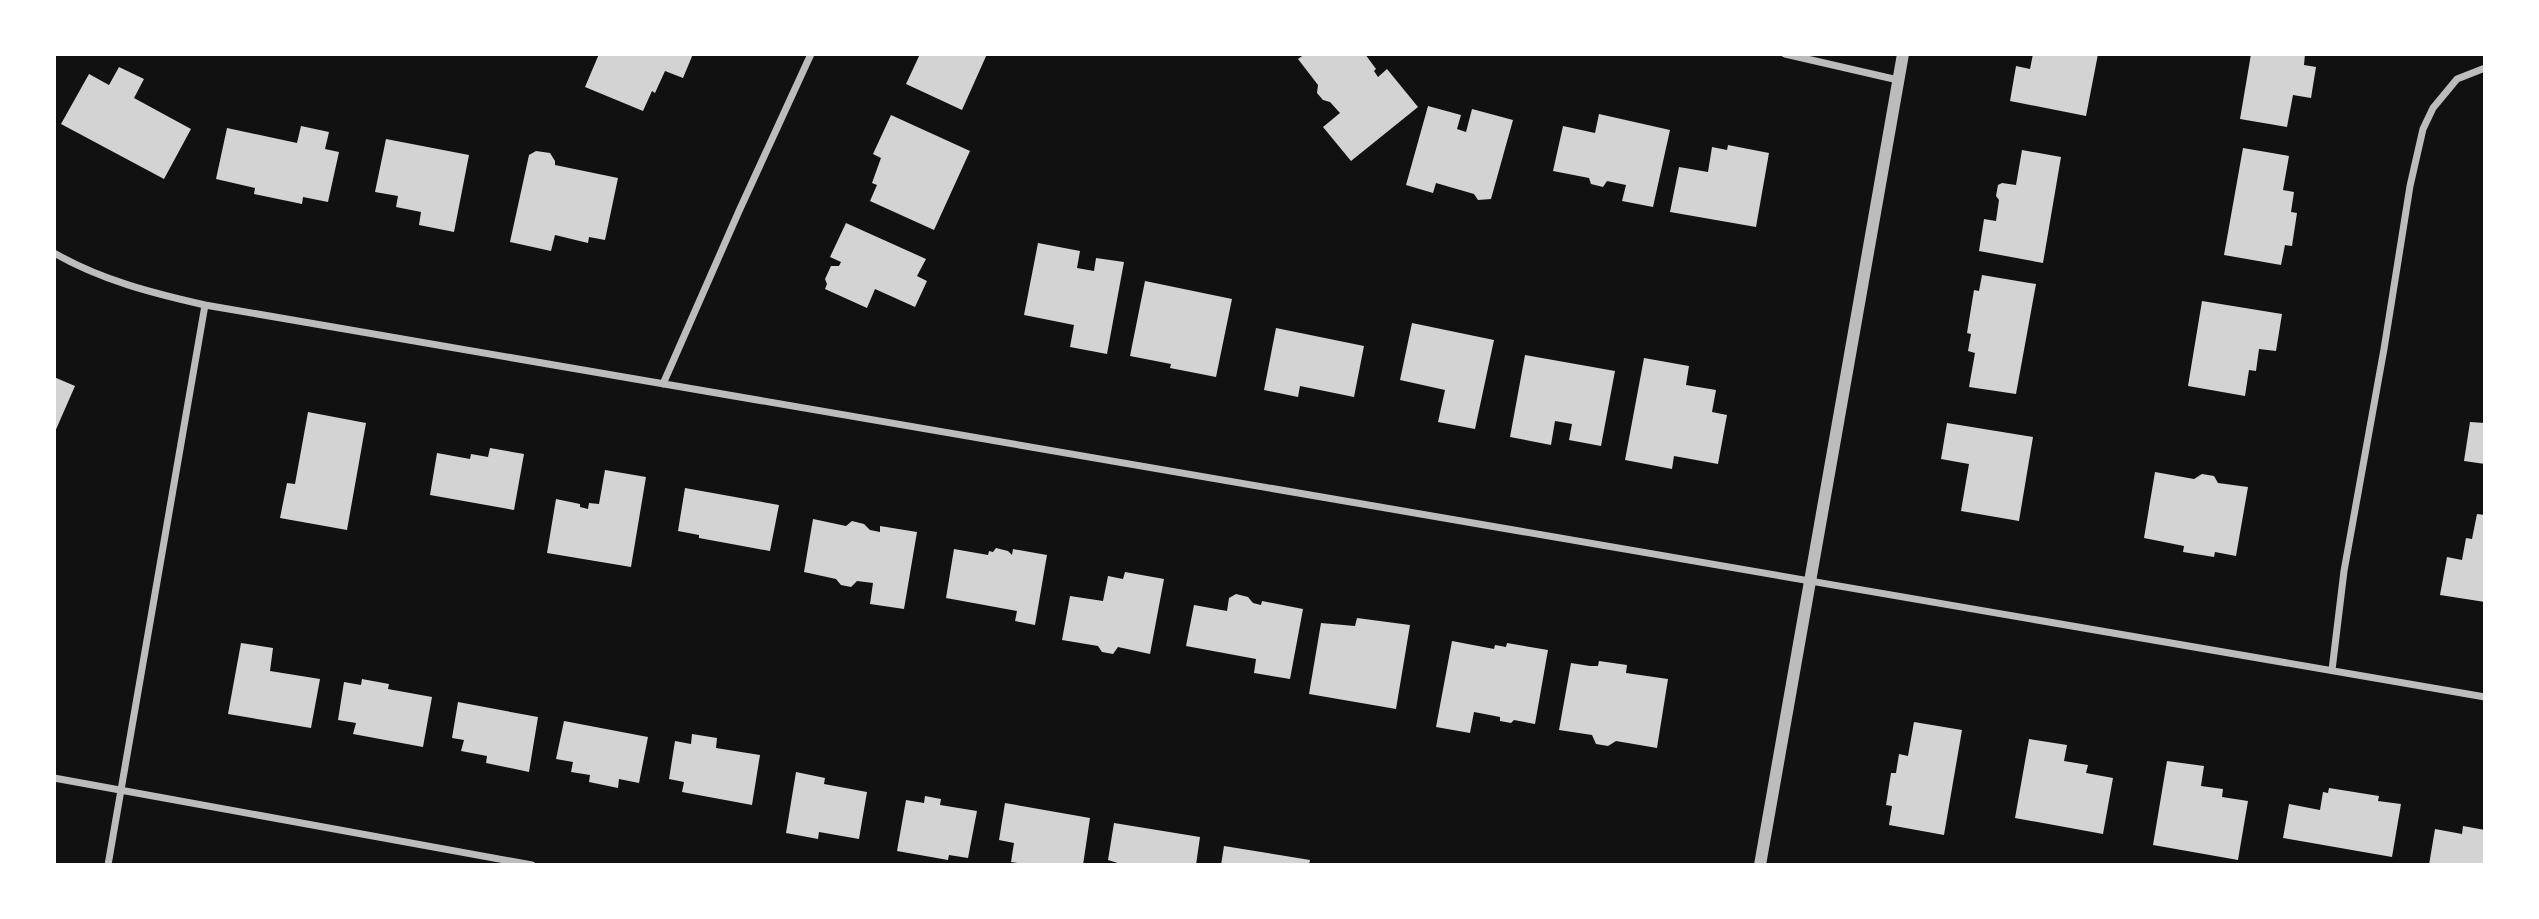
<svg xmlns="http://www.w3.org/2000/svg" width="2539" height="919" font-family="'DM Sans',sans-serif">
<style>
.building{fill:#d3d3d3}
.lines{fill:none;stroke-linecap:round;stroke-linejoin:round}
.minor{stroke:#bcbcbc;stroke-width:7}
.tertiary{stroke:#bcbcbc;stroke-width:12}
</style>
<rect width="100%" height="100%" fill="#111"/>
<path class="building" d="M599 54H693L683 78 665 71 655 93 652 91 643 111 585 87Z
M920 54H987L962 110 906 84Z
M1305 54H1365L1376 69 1374 71 1378 77 1387 69 1418 107 1351 161 1323 127 1340 113 1330 102 1323 100 1317 93 1318 85 1298 59Z
M2033 54H2098L2086 116 2010 101 2016 66 2030 69Z
M2251 54H2305L2304 65 2316 67 2311 98 2293 95 2287 127 2240 119Z
M119 67 144 79 134 98 191 129 164 179 61 124 89 74 109 85Z
M1428 106 1461 115 1457 129 1466 132 1472 109 1513 120 1491 199 1478 200 1474 194 1436 183 1433 193 1406 185Z
M1599 114 1670 130 1653 207 1622 201 1626 185 1607 181 1603 187 1591 184 1589 178 1553 171 1563 126 1595 133Z
M891 115 970 151 934 230 870 201 877 185 872 183 881 158 873 154Z
M301 126 329 132 325 149 339 152 328 202 303 197 302 204 254 194 255 188 216 179 227 128 297 143Z
M386 139 469 155 454 232 419 225 421 212 396 207 398 196 375 192Z
M1728 145 1769 153 1756 227 1670 212 1679 167 1708 172 1712 147 1727 150Z
M2243 148 2289 156 2283 190 2294 192 2291 212 2297 213 2292 246 2285 245 2281 265 2224 255Z
M2022 150 2061 157 2043 263 1979 251 1984 219 1996 221 1999 200 1996 196 1998 185 2002 183 2016 185Z
M536 151 550 153 555 161V165L618 178 605 240 589 237 588 243 555 235 551 251 510 242 529 155Z
M846 223 926 259 917 276 927 281 915 307 875 289 867 308 825 289 827 284 825 279 831 266H839L841 262 830 257Z
M1038 243 1080 251 1077 268 1094 271 1096 258 1124 262 1107 354 1070 347 1074 325 1024 315Z
M1982 275 2036 284 2016 394 1969 387 1975 353 1968 351 1971 334 1967 333 1974 290 1979 291Z
M1145 281 1232 299 1216 377 1170 368 1171 364 1130 356Z
M2202 301 2282 314 2276 351 2259 349 2256 371 2249 370 2245 396 2188 386Z
M1412 323 1494 340 1475 429 1438 422 1445 390 1400 380Z
M1276 328 1364 346 1354 397 1300 386 1298 397 1264 390Z
M1525 355 1615 371 1601 446 1569 440 1572 424 1555 421 1551 445 1510 437Z
M1644 358 1689 366 1686 385 1716 390 1712 412 1727 415 1718 464 1674 456 1672 469 1625 460Z
M54 377 75 386 54 434Z
M308 412 366 423 347 530 280 518 287 483 295 484Z
M2470 422 2485 423V464L2464 461Z
M1947 423 2033 437 2019 521 1961 511 1969 464 1941 459Z
M490 448 524 454 514 510 430 495 437 453 470 459 471 454 488 457Z
M605 470 646 477 631 567 547 553 556 499 580 504V507L588 509 589 503 599 504Z
M2155 472 2194 479 2202 474 2214 476 2218 483 2248 487 2236 556 2215 552 2214 557 2183 552 2184 546 2144 538Z
M685 488 779 505 770 551 699 538V535L678 531Z
M2477 514 2485 515V602L2440 595 2447 557 2462 560 2466 538 2472 539Z
M813 519 846 526 852 521 864 524 870 530 880 532V526L917 532 904 609 870 604 873 583 857 581 851 587 841 585 836 579 804 572Z
M996 548 1008 551 1012 555 1013 549 1047 555 1035 625 1015 621 1017 611 946 598 954 549 988 555 989 551 993 552Z
M1125 572 1164 579 1150 654 1118 647 1113 654 1102 652 1098 646 1062 640 1070 596 1103 601 1108 576 1123 579Z
M1236 594 1248 597 1253 603 1261 605 1262 601 1303 609 1290 679 1254 673 1256 659 1186 646 1194 605 1227 611 1229 598Z
M1357 618 1410 625 1396 709 1309 694 1321 623 1355 626Z
M1452 641 1494 649 1495 645 1506 647 1507 643 1548 650 1535 724 1514 720 1511 723 1500 721V717L1474 712 1470 733 1436 727Z
M241 643 273 648 270 671 320 679 311 728 228 714Z
M1599 661 1627 665 1626 673 1668 679 1657 748 1616 741 1608 746 1596 744 1592 735 1559 730 1571 663 1590 666H1598Z
M362 679 389 684 388 689 432 697 423 747 353 734 356 723 338 720 344 682 361 685Z
M458 702 538 717 529 772 486 763 487 756 461 751 464 740 452 738Z
M564 721 648 737 639 783 619 779 618 788 589 782 590 775 571 772 573 762 556 759Z
M1914 722 1962 730 1944 835 1889 825 1892 806 1886 805 1891 773H1896L1899 754 1908 756Z
M692 734 717 738 716 748 760 755 752 805 682 792 684 782 669 779 675 741 691 744Z
M2029 739 2067 745 2064 761 2088 765 2086 773 2113 778 2103 834 2015 818Z
M2167 761 2204 766 2201 786 2223 789 2222 797 2248 801 2238 860 2153 845Z
M796 772 825 778 824 784 867 792 859 839 819 832 818 839 786 833Z
M2329 788 2379 796 2378 801 2401 804 2392 857 2283 838 2289 804 2320 810 2323 792 2328 793Z
M925 796 941 799 940 805 977 811 968 858 949 855 948 860 897 851 906 800 924 803Z
M1005 803 1090 818 1083 865H1030L1011 862 1014 843 999 840Z
M1114 823 1200 837 1196 865H1124L1108 860Z
M2463 826 2485 830V865H2429L2435 829 2462 834Z
M1224 846 1310 860 1309 865H1221Z"/>
<g class="lines">
<path class="minor" d="M1785 54 1898 80
M54 253C101 280 152 293 205 305L2485 697
M663 384 739 211 811 54
M2332 670 2344 571 2384 349 2410 186 2423 129 2433 108 2457 79 2485 68
M54 778 532 865
M108 865 205 305"/>
<path class="tertiary" d="M1760 865 1903 54"/>
</g>
<rect width="2539" height="919" fill="none" stroke="#ffffff" stroke-width="112"/>
</svg>
